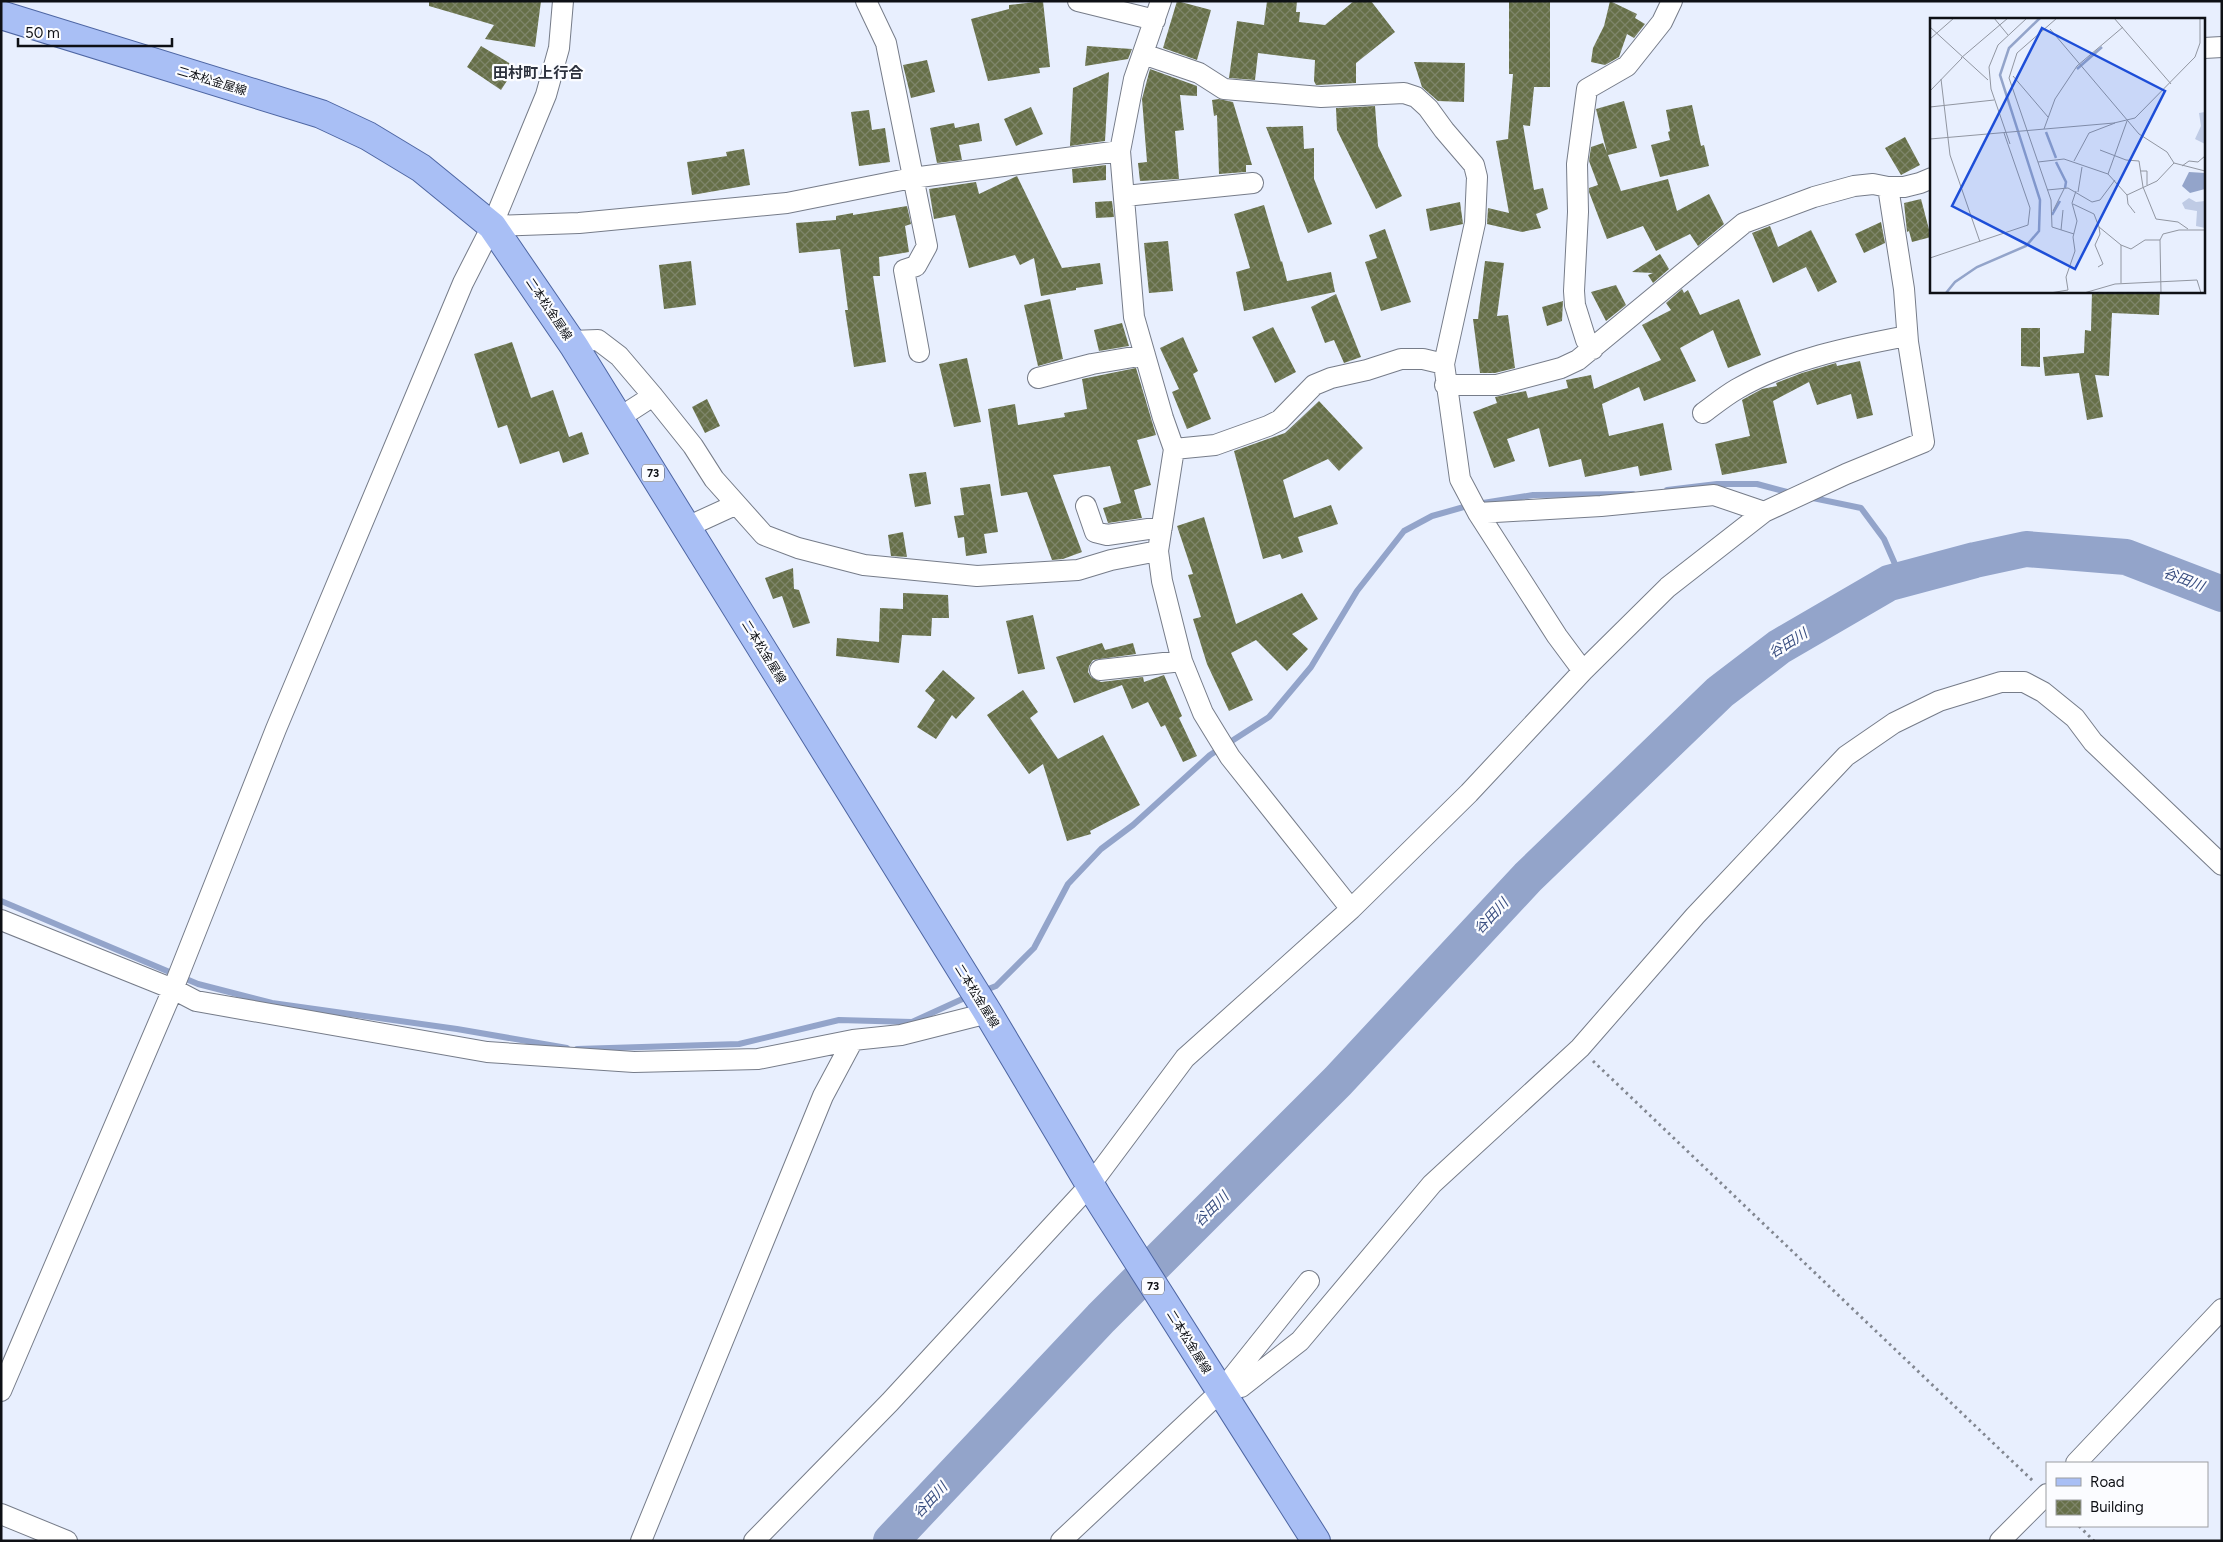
<svg xmlns="http://www.w3.org/2000/svg" width="2223" height="1542" font-family="Figtree,'Noto Sans JP',sans-serif">
<style>
.lines{fill:none;stroke-linecap:round;stroke-linejoin:round}
.stream{stroke:#93a4ca;stroke-width:6}
.river{stroke:#93a4ca;stroke-width:36}
.building{fill:url(#building-cross-hatch)}
.minor-casing{stroke:#767c89;stroke-width:22}
.primary-casing{stroke:#4e66a3;stroke-width:30}
.path{stroke:#828791;stroke-width:3;stroke-dasharray:2.5 4;stroke-linecap:butt}
.minor{stroke:#fff;stroke-width:20}
.primary{stroke:#a9bff5;stroke-width:28}
.labels{text-anchor:middle;stroke-width:4.5;stroke-linejoin:round;paint-order:stroke}
.shield{fill:#fbfcff;stroke:#55575b;stroke-width:1}
.shield-label{font-size:11px;font-weight:bold;fill:#0e1015}
.street-label{font-size:12px;fill:#0e1015;stroke:#fbfcff}
.water-label{font-size:14px;font-style:italic;fill:#394e80;stroke:#fbfcff}
.quarter-label{font-size:15px;font-weight:bold;fill:#2c313d;stroke:#fbfcff}
.inset-river{fill:none;stroke:#93a4ca;stroke-width:2.5}
.inset-road{fill:none;stroke:#9196a1;stroke-width:1}
.view{fill:#1d4ed8;fill-opacity:0.15;stroke:#1d4ed8;stroke-width:2.5}
.inset-edge{fill:none;stroke:#0e1015;stroke-width:2.5}
</style>
<defs>
<pattern id="building-cross-hatch" width="8" height="8" patternUnits="userSpaceOnUse" patternTransform="scale(1.25)"><rect width="8" height="8" fill="#666f48"/><path d="M0 0l8 8M0 8l8-8" fill="none" stroke="#7e856a"/></pattern>
</defs>
<rect width="100%" height="100%" fill="#e8effe"/>
<g class="lines">
<path class="stream" d="M1667 490 1717 484H1757L1791 493
M1808 497 1861 508 1884 539 1902 580
M1483 503 1533 495 1633 494
M1 901 198 984 272 1003 457 1029 567 1048
M983 991 996 986 1034 948 1068 884 1101 849 1133 825 1210 755 1269 717 1311 667 1357 591 1404 531 1432 516 1471 505
M577 1049 739 1044 839 1020 912 1022 969 996"/>
<path class="river" d="M891 1541 1101 1318 1338 1081 1528 877 1720 692 1779 647 1889 583 1975 560 2026 549 2126 557 2222 594"/>
</g>
<path class="building" d="M429 1H541L535 47 485 39 494 25 429 6Z
M1043 1 1050 67 1039 68 1040 73 988 81 971 19 1009 9V5Z
M1177 1 1211 10 1197 60 1163 48Z
M1267 1H1297L1296 12H1300L1299 22 1325 25 1354 1H1371L1395 32 1356 63V83L1316 85 1314 81 1315 60 1258 53 1255 80 1229 78 1237 21 1264 25Z
M1509 1H1550V87H1534L1530 126 1523 125 1534 190 1543 188 1548 209 1536 214 1541 228 1522 232 1487 224 1488 208 1509 213 1496 141 1508 139 1513 74H1509Z
M1610 1 1637 14 1635 18 1645 24 1634 38 1627 34 1619 57 1605 65 1591 62 1593 48 1604 26Z
M481 46 516 67 501 90 467 67Z
M1087 46 1132 49 1128 59 1085 66Z
M927 60 935 92 911 98 903 65Z
M1414 62 1465 63 1464 102 1438 101 1422 87Z
M1150 69 1197 86V96L1180 95 1184 130 1175 131 1179 179 1140 181 1138 163 1147 162 1142 99Z
M1109 72 1105 141 1070 146 1073 88Z
M1219 99 1233 102 1252 165H1246V172L1219 174 1217 115 1214 116 1212 100Z
M1624 101 1637 148 1608 155 1621 191 1668 179 1677 211 1709 194 1724 224 1698 246 1690 234 1656 251 1643 226 1607 239 1589 192V188L1598 185 1589 161 1591 147 1603 143 1607 153 1596 109Z
M1692 105 1701 146 1704 145 1709 166 1660 177 1651 145 1670 140 1668 132 1670 131 1666 110Z
M1375 106 1378 146 1402 196 1376 209 1337 130 1336 108Z
M1031 107 1043 134 1016 146 1004 119Z
M869 110 872 130 885 128 890 162 859 166 851 112Z
M954 123 955 128 979 123 982 141 959 145 962 160 937 163 930 128Z
M1303 126 1304 149 1314 148V179L1332 224 1308 233 1266 127Z
M1905 137 1920 165 1901 175 1885 148Z
M744 149 750 185 692 195 687 162 727 156 726 152Z
M1106 165V180L1073 183 1072 169Z
M1017 176 1062 268 1100 263 1103 284 1076 288V290L1041 296 1034 258 1020 265 1015 255 969 268 955 215 934 219 929 189 976 182 979 194Z
M1921 199 1931 237 1912 242 1909 231 1907 232 1904 203Z
M1112 201 1114 217 1096 218 1095 202Z
M1460 202 1463 224 1430 231 1426 209Z
M1264 205 1281 262 1282 261 1287 281 1331 272 1335 292 1244 311 1236 272 1250 268 1234 214Z
M907 206 911 224 905 226 909 252 879 257 880 276H873L886 362 854 367 845 310H848L840 249 799 253 796 223 836 220V216L853 213V215Z
M1881 222 1885 243 1864 253 1855 234Z
M1770 226 1778 247 1811 230 1837 282 1818 292 1806 267 1773 283 1752 233Z
M1385 229 1411 302 1381 311 1365 262 1377 258 1369 235Z
M1168 241 1173 291 1149 293 1144 243Z
M1660 254 1669 269 1653 283 1648 275 1653 273 1632 272Z
M691 261 696 305 664 309 659 265Z
M1485 261 1504 263 1497 316 1508 315 1515 368 1495 373H1480L1473 319H1478Z
M1616 285 1626 305 1606 321 1591 292Z
M1682 289 1684 293 1688 290 1700 315 1739 299 1761 355 1728 368 1713 330 1680 348 1696 381 1644 401 1639 387 1602 404 1609 436 1663 423 1672 470 1640 476 1638 466 1585 477 1581 459 1549 467 1539 428 1507 439 1515 461 1494 468 1473 412 1497 403 1495 397 1526 391 1528 398 1568 388 1566 380 1591 375 1594 389 1661 360 1642 325 1671 310 1666 303Z
M2092 291H2160L2159 315 2112 313 2109 376 2095 375 2103 417 2087 420 2079 373 2045 376 2043 357 2084 353 2085 330 2091 331Z
M1336 294 1361 357 1344 363 1334 340 1325 343 1311 307Z
M1050 299 1063 359 1038 366 1024 305Z
M1563 301 1562 321 1547 326 1542 307Z
M1122 323 1129 346 1099 351 1094 330Z
M1273 327 1296 372 1275 383 1252 337Z
M2021 328H2040V367L2021 366Z
M1183 337 1198 371 1193 374 1211 419 1187 429 1172 392 1179 389 1160 348Z
M512 342 531 398 553 390 569 437 582 432 589 454 563 463 559 451 520 464 507 425 498 428 474 354Z
M967 358 981 422 954 427 939 364Z
M1860 361 1873 415 1857 419 1851 394 1817 405 1809 382 1773 401 1787 463 1722 475 1715 444 1750 436 1742 400 1762 389 1777 386 1776 383 1802 373 1836 363 1837 366Z
M1136 368 1156 435 1137 440 1151 485 1134 490 1142 518 1108 523 1103 508 1121 503 1110 466 1053 475 1082 552 1063 559 1052 560 1027 492 1001 496 988 409 1015 404 1018 425 1065 417 1064 413 1087 409 1082 379Z
M707 399 720 426 705 433 692 407Z
M1319 401 1363 448 1339 471 1328 459 1283 480 1294 518 1331 505 1338 524 1298 537 1303 552 1282 559 1280 554 1263 559 1234 451 1285 433Z
M926 472 931 504 915 507 909 474Z
M990 484 998 532 984 534 987 553 966 556 964 537 958 538 954 516 964 515 960 488Z
M1204 517 1236 624 1302 593 1318 619 1292 634 1308 649 1287 671 1256 640 1231 653 1253 700 1229 711 1207 664 1193 619 1201 617 1188 575 1193 574 1177 526Z
M903 532 907 557 891 556 888 535Z
M793 568 794 589 799 590 810 623 793 628 782 596 773 599 765 578Z
M903 593 948 595 949 618H932L931 636 902 635 899 663 836 656 837 638 879 642 880 608 903 609Z
M1033 615 1045 669 1018 674 1006 621Z
M1102 643 1105 650 1133 643 1136 654 1093 660 1089 666 1088 672 1091 677 1101 682 1143 677 1144 682 1164 675 1182 716 1179 718 1197 756 1183 762 1165 725 1161 727 1148 702 1132 709 1122 685 1074 703 1056 657Z
M943 670 975 698 956 719 952 715 936 739 917 727 935 700 925 691Z
M1023 690 1038 712 1030 718 1058 759 1103 735 1140 805 1090 831 1091 834 1067 841 1043 764 1029 774 987 715Z"/>
<g class="lines">
<defs>
<path id="minor" d="M866 1 886 43 927 246 916 266 904 270 919 352
M1078 1 1155 20
M2204 48 2222 47
M1143 54 1199 73 1224 89 1321 97 1404 93 1416 97 1428 108 1444 130 1474 165 1477 177 1475 223 1444 364 1460 479 1478 513 1557 636 1583 671
M1120 151 1134 79 1161 1
M1125 196 1253 183
M492 226 579 223 787 203 912 178 1120 151 1134 317 1163 418 1174 449 1158 551 1162 581 1182 661 1203 713 1230 757 1351 909
M571 341 598 340 619 356 653 396 693 446 714 479 764 535 798 548 864 565 977 576 1078 570 1111 560 1158 551
M1593 349 1586 340 1575 305 1574 291 1578 212 1577 164 1587 89 1627 66 1662 22 1672 1
M1038 378 1092 364 1145 355
M1445 385H1497L1561 368 1578 360 1744 223 1814 197 1854 186 1873 184 1888 187H1904L1920 183 1932 178
M1703 413C1714 405 1725 396 1737 389 1789 359 1849 347 1907 336
M619 418 653 396
M1174 449 1215 445 1268 426 1280 420 1314 385 1331 378 1367 370 1401 359H1423L1444 364
M1086 506 1095 532 1107 535 1162 527
M1478 513 1601 506 1714 495 1764 512
M687 527 735 505
M1100 670 1182 661
M1 920 173 989 196 1001 487 1052 634 1062 758 1059 853 1040 901 1035 988 1013
M1 1391 173 989 276 729 463 283 492 226 546 95 559 48 563 1
M1221 1391 1241 1387 1300 1341 1432 1184 1580 1048 1695 916 1846 756 1894 723 1939 701 2001 682H2024L2043 692 2075 718 2093 742 2222 865
M2076 1463 2222 1309
M1 1514 67 1541
M641 1541 823 1096 853 1040
M754 1541 890 1402 1091 1184 1185 1058 1351 909 1469 793 1583 671 1668 587 1764 512 1846 474 1924 442 1908 342 1904 289 1888 187
M1061 1541 1221 1391 1309 1281
M2000 1541 2047 1494"/>
<path id="primary" d="M1 15 321 114 368 136 421 168 492 226 574 346 988 1013 1098 1198 1316 1541"/>
</defs>
<use href="#minor" class="minor-casing"/>
<use href="#primary" class="primary-casing"/>
<path class="path" d="M1593 1061 2034 1482
M2079 1526 2094 1541"/>
<use href="#minor" class="minor"/>
<use href="#primary" class="primary"/>
</g>
<g class="labels">
<g class="shield">
<rect x="642" y="464.5" width="22" height="17" rx="4"/>
<rect x="1142" y="1277.5" width="22" height="17" rx="4"/>
</g>
<g class="shield-label">
<text x="653" y="477">73</text>
<text x="1153" y="1290">73</text>
</g>
<g class="street-label">
<text transform="translate(212 81) rotate(17)" y="4">二本松金屋線</text>
<text transform="translate(549 309) rotate(56)" y="4">二本松金屋線</text>
<text transform="translate(764 652) rotate(58)" y="4">二本松金屋線</text>
<text transform="translate(977 996) rotate(58)" y="4">二本松金屋線</text>
<text transform="translate(1189 1342) rotate(58)" y="4">二本松金屋線</text>
</g>
<g class="water-label">
<text transform="translate(2184 579) rotate(21)" y="5">谷田川</text>
<text transform="translate(1788 643) rotate(-32)" y="5">谷田川</text>
<text transform="translate(1491 916) rotate(-47)" y="5">谷田川</text>
<text transform="translate(1211 1209) rotate(-45)" y="5">谷田川</text>
<text transform="translate(930 1500) rotate(-47)" y="5">谷田川</text>
</g>
<g class="quarter-label">
<text x="538" y="78">田村町上行合</text>
</g>
</g>
<g transform="translate(1930 18)">
<rect width="275" height="275" fill="#e8effe"/>
<path d="M275 94V126L265 121 271 108 269 95ZM259 180 266 184 275 183V210L266 208 267 193 255 191 252 185Z" fill="#bfcbe5"/>
<path d="M259 154 275 155V171L260 175 252 168Z" fill="#93a4ca"/>
<path class="inset-river" d="M147 51 172 29M116 114 126 140M126 144 136 164 135 170M122 197 130 183M16 275 25 264 47 249 96 228 109 213 110 182 70 57 79 30 110 0"/>
<path class="inset-road" d="M64 0 78 17M127 0 87 35 79 60 121 182 122 209 144 216M184 0 241 66M0 9 58 62M120 11 209 116 237 134 244 145 275 153M0 21 24 0M31 40 78 0M83 58 118 99M11 61 20 137 50 224M0 73 32 40M0 89 64 82M114 111 125 81 147 48 193 9M0 121 184 105 205 100 265 39 270 25V0M80 126 61 71 59 49 68 27 97 0M170 132 196 142 209 143 213 169 226 201 248 204 258 211M144 143 159 115 185 105M108 144 134 141 178 156 197 103M252 148 259 143 268 144 275 138M211 153H217V167M178 156 197 177 227 163 244 145M117 172 138 170 162 184 170 182 185 162M148 174 152 149M197 177 198 186 205 195M143 186 164 196 169 209 191 227V265M123 193 134 171M131 212 133 192M191 227 201 231 215 222H230M0 240 98 207 100 190 74 115M168 249 173 246 165 227 170 216 169 209M120 275 138 272 136 259 145 233 143 219 147 203 142 185 146 173M154 275 185 266 267 262 271 275M231 275 230 222 233 216 249 212H275"/>
<path class="view" d="M112 10 235 73 145 251 22 188Z"/>
<rect width="275" height="275" class="inset-edge"/>
</g>
<rect width="2223" height="1542" fill="none" stroke="#0e1015" stroke-width="5"/>
<rect x="2046" y="1462" width="162" height="65" fill="#fbfcff" stroke="#9c9ea1"/>
<rect x="2056" y="1478" width="25" height="8" fill="#a9bff5" stroke="#9c9ea1"/>
<text x="2090" y="1487" font-size="15" fill="#0e1015">Road</text>
<rect x="2056" y="1500" width="25" height="15" fill="url(#building-cross-hatch)" stroke="#9c9ea1"/>
<text x="2090" y="1512" font-size="15" fill="#0e1015">Building</text>
<path d="M18 38v8h154v-8" fill="none" stroke="#0e1015" stroke-width="2.5"/>
<text x="25" y="38" font-size="15" fill="#0e1015" stroke="#fbfcff" stroke-width="4" paint-order="stroke">50 m</text>
</svg>
